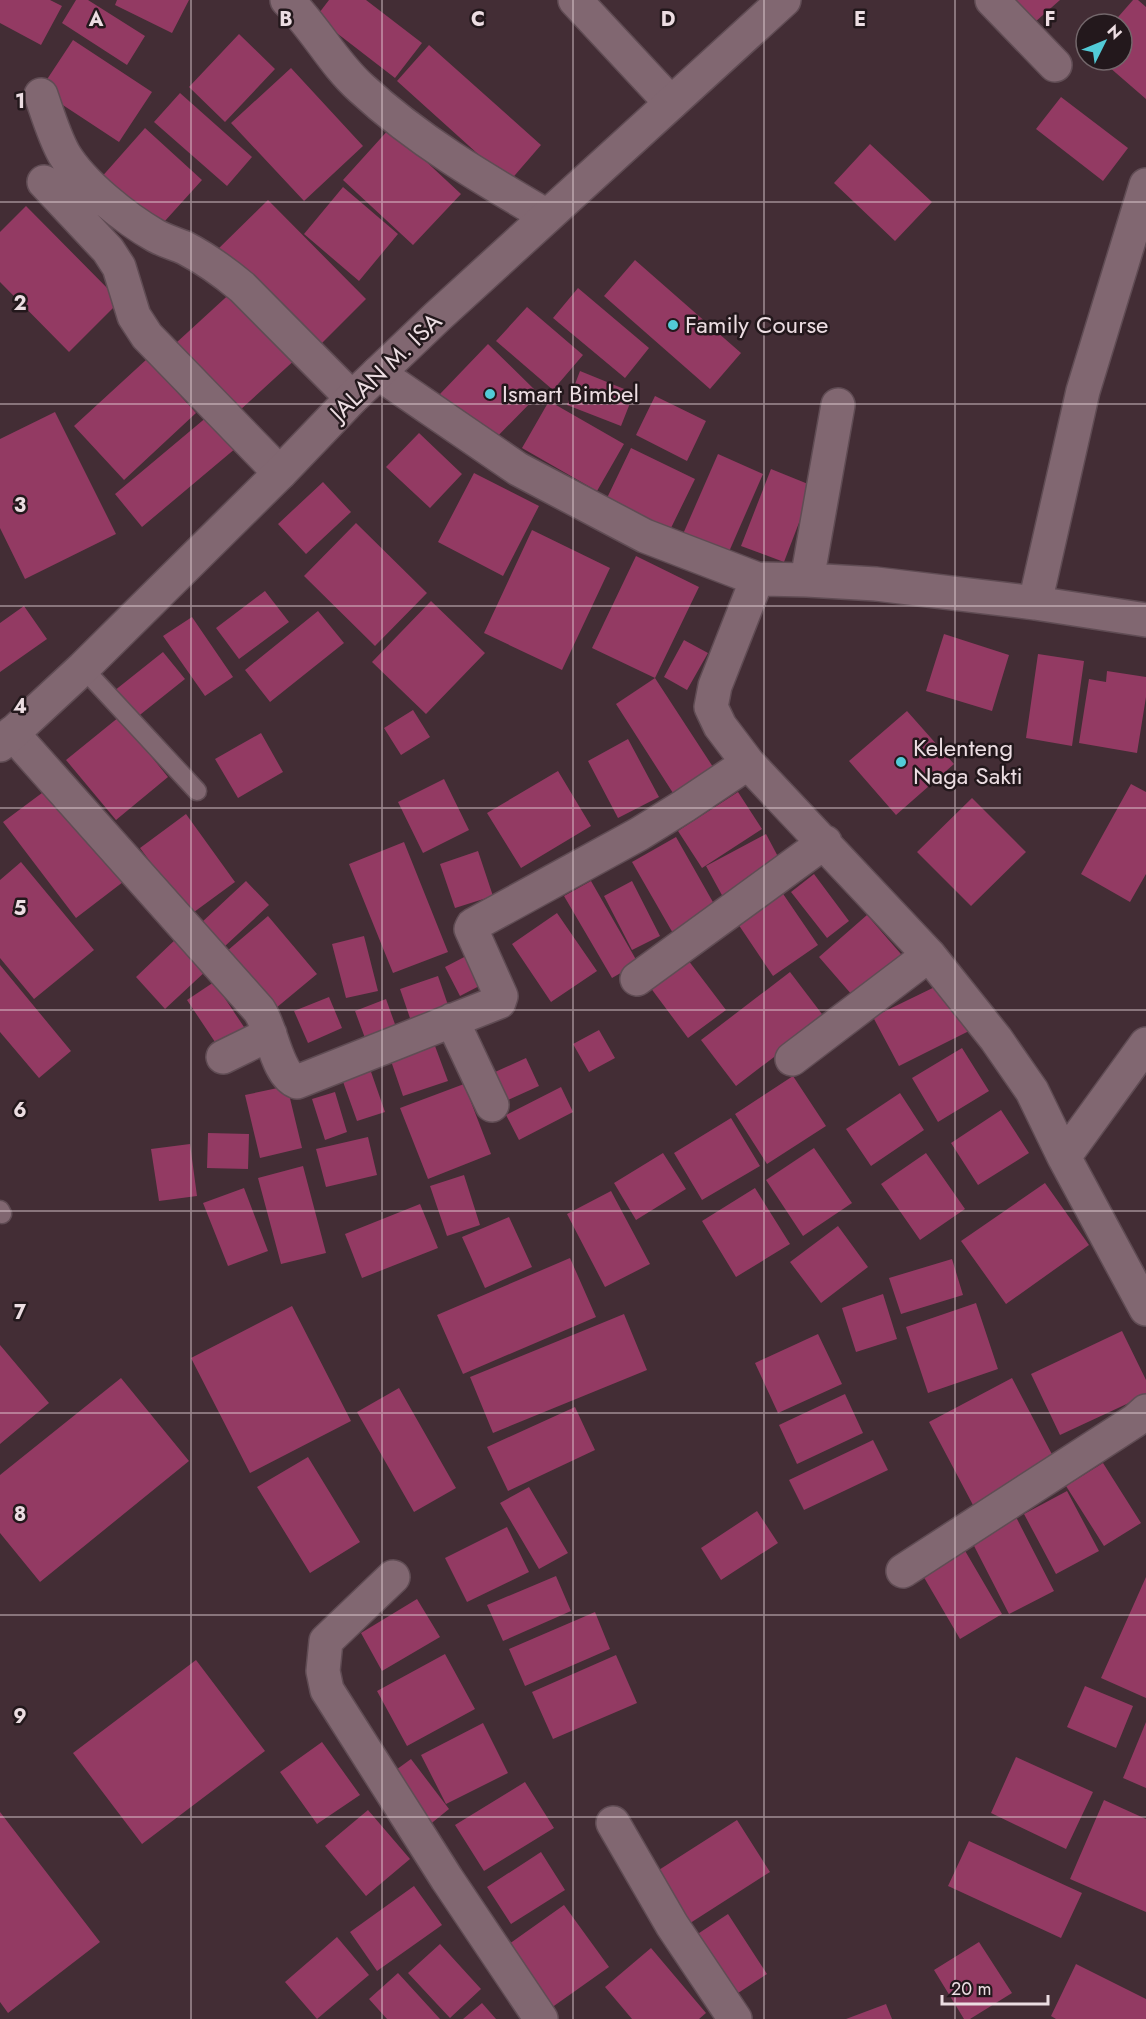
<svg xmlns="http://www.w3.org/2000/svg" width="1146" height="2019" font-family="Jost,sans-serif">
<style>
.building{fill:#933a63}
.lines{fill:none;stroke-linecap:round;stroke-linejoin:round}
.service-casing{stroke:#604c54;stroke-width:21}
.minor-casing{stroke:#604c54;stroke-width:36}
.secondary-casing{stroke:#604c54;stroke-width:36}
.service{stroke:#816771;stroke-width:18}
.minor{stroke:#816771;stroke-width:33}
.secondary{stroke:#816771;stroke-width:33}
.grid{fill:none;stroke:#ecdde2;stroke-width:1.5;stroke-opacity:0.55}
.poi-dot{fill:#52cbd7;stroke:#23181c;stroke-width:2}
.labels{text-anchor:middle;stroke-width:5;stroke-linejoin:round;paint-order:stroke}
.poi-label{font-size:24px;fill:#ecdde2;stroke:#23181c;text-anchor:start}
.street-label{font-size:24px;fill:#ecdde2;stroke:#23181c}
.grid-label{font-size:20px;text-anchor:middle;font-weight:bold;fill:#ecdde2;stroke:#23181c;stroke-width:5;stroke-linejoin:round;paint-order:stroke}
</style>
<rect width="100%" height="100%" fill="#432d35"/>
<path class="building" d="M0 0H50L62 6 41 45 0 23Z
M76 0H88L145 36 127 65 62 23Z
M117 0H189L172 33 115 5Z
M329 0H366L422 43 395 78 316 17Z
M1000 0H1060L1026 30Z
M1133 0H1138L1146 7V99L1101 60H1122V24H1112Z
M239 34 275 69 225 122 189 87Z
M73 40 152 92 119 142 40 90Z
M429 45 541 145 509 182 397 81Z
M291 68 363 146 304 201 231 123Z
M180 93 252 157 227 186 154 122Z
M1061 97 1128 148 1103 181 1036 129Z
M145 128 202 180 155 232 99 180Z
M390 128 461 194 413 245 343 180Z
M870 144 932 202 895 241 834 183Z
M343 187 398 234 359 281 304 234Z
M268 200 366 299 313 352 214 253Z
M26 206 120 301 69 352 0 282V232Z
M635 260 741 353 710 389 604 296Z
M236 288 298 357 239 411 176 343Z
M578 288 649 348 625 378 553 318Z
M527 307 583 355 553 390 496 341Z
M488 344 539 394 491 443 440 394Z
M147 359 196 413 124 480 74 426Z
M580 371 634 393 621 426 567 405Z
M655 396 706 421 687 461 636 435Z
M549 401 624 444 597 491 522 448Z
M55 412 116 534 25 579 0 528V439Z
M208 416 236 448 142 527 115 494Z
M419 433 462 474 430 508 386 467Z
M631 448 695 479 670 530 607 498Z
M718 454 763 474 728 554 683 534Z
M771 469 813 486 784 562 741 546Z
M474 473 539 506 503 576 438 542Z
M323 482 351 512 306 554 278 524Z
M356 523 427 593 375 646 304 576Z
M532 530 610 568 562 670 484 633Z
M636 556 699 587 655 678 592 648Z
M265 591 289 622 239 659 216 628Z
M431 601 485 653 426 714 372 662Z
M24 606 47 639 0 672V623Z
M318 611 344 643 270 702 245 670Z
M192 617 233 677 205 696 163 636Z
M944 634 1009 655 992 711 926 691Z
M684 640 708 653 687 690 664 677Z
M163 652 185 679 136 718 114 691Z
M1038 654 1084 661 1072 746 1026 738Z
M1107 671 1146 677V697L1137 753 1079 743 1089 679 1106 682Z
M655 678 713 767 673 793 616 704Z
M413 710 430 737 401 755 384 728Z
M907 711 954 764 896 815 849 761Z
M119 717 168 777 116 820 66 760Z
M261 733 283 772 238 798 215 759Z
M628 739 659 797 618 818 588 761Z
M558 771 591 826 521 868 487 813Z
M444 779 469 830 423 853 398 802Z
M1131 784 1146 792V874L1130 902 1081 874Z
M50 787 123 882 76 918 3 822Z
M738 792 762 829 702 868 678 831Z
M972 798 1026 852 971 906 917 852Z
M186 814 235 882 190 915 140 848Z
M766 834 783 866 723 897 706 866Z
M676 837 718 911 674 935 632 862Z
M404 842 448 952 393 973 349 864Z
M478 851 493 896 455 908 440 864Z
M21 862 94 950 34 999 0 958V880Z
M814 874 849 921 827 938 791 892Z
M246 881 269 905 224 947 201 923Z
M591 881 638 963 612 978 564 896Z
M632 881 660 936 632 950 604 896Z
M777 885 818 945 773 976 732 915Z
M557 913 597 971 551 1002 512 944Z
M867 915 907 961 859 1003 819 957Z
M268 916 317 974 276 1008 227 951Z
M364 936 378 991 346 998 332 944Z
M177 938 207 970 165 1009 136 977Z
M470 954 485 983 460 996 445 967Z
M685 956 726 1010 688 1038 647 983Z
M0 965 71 1051 39 1078 0 1032Z
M790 972 825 1018 736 1086 701 1040Z
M438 976 449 1008 411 1021 400 989Z
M947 981 971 1030 899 1066 873 1017Z
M214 982 248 1033 221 1051 187 1000Z
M329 997 342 1028 308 1043 294 1011Z
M386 999 396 1027 365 1038 355 1011Z
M599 1030 615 1058 589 1072 573 1044Z
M435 1046 448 1081 403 1096 391 1061Z
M962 1048 989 1091 938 1122 912 1078Z
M526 1058 539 1086 508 1100 495 1072Z
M369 1066 385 1112 357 1121 341 1076Z
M793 1076 826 1126 767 1164 735 1114Z
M464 1084 491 1154 428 1179 400 1108Z
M287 1086 302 1148 260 1158 245 1095Z
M561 1087 573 1112 519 1140 506 1115Z
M335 1092 347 1132 325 1140 312 1099Z
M900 1093 924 1130 871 1166 846 1129Z
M1001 1110 1029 1153 978 1185 951 1143Z
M731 1118 760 1166 702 1200 674 1153Z
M208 1133 249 1134 248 1169 207 1168Z
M368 1137 377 1175 326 1187 316 1149Z
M190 1144 197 1196 159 1201 151 1149Z
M814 1148 852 1203 803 1236 766 1180Z
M663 1153 686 1189 636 1220 614 1183Z
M926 1153 965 1209 920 1240 881 1184Z
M303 1166 326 1253 281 1264 258 1178Z
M464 1175 480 1225 447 1236 430 1186Z
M1045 1183 1089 1245 1006 1304 961 1241Z
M244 1188 268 1251 228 1266 203 1203Z
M755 1188 790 1244 736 1277 702 1221Z
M611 1191 650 1264 605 1287 567 1214Z
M420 1204 438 1248 362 1278 345 1234Z
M509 1217 532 1267 485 1288 462 1237Z
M838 1226 868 1267 821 1303 790 1262Z
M570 1258 596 1317 463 1374 437 1315Z
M952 1259 963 1295 901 1314 889 1278Z
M883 1294 897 1339 856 1352 842 1308Z
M976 1303 998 1369 928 1393 906 1327Z
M292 1306 351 1421 250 1473 191 1358Z
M624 1314 647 1370 493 1433 470 1377Z
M1122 1331 1146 1380V1395L1060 1435 1031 1374Z
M818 1334 842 1384 778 1413 755 1363Z
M0 1345 49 1403 0 1444Z
M121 1378 189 1461 40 1582 0 1533V1475Z
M1012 1378 1056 1462 973 1505 929 1422Z
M399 1388 456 1488 414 1512 357 1412Z
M845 1394 863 1433 797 1464 779 1425Z
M575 1407 595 1450 508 1491 487 1447Z
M873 1440 888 1470 804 1510 789 1480Z
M308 1457 360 1542 310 1573 257 1487Z
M1103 1463 1141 1523 1104 1546 1066 1486Z
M529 1487 568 1553 539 1569 500 1503Z
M1067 1491 1099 1551 1056 1574 1024 1514Z
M757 1511 778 1543 721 1580 701 1548Z
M1016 1517 1054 1591 1009 1614 971 1540Z
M507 1527 529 1572 467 1602 445 1558Z
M964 1549 1002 1614 960 1639 922 1574Z
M556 1576 571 1611 503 1641 487 1605Z
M1146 1577V1698L1101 1678Z
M417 1599 440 1637 382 1671 361 1633Z
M595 1612 610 1649 525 1686 509 1649Z
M445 1654 475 1709 407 1746 377 1691Z
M616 1655 637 1703 553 1739 532 1692Z
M196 1660 265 1751 142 1844 73 1753Z
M1085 1686 1133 1706 1116 1748 1067 1727Z
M1146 1722V1788L1123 1778Z
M483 1723 508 1773 446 1804 421 1755Z
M322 1742 360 1795 317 1824 280 1772Z
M1016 1757 1093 1792 1066 1849 991 1813Z
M411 1759 449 1809 428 1826 389 1775Z
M525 1782 554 1828 484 1871 455 1825Z
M1104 1800 1146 1819V1912L1070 1879Z
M368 1810 410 1859 366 1896 325 1846Z
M0 1812 100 1942 8 2013 0 2002Z
M737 1820 770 1872 684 1927 651 1875Z
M969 1841 1082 1893 1061 1938 948 1886Z
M541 1852 565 1890 511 1924 487 1887Z
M414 1886 442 1925 377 1971 350 1932Z
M564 1905 609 1967 544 2013 499 1951Z
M728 1914 767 1974 729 1999 690 1939Z
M337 1937 369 1975 317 2019 285 1982Z
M979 1942 1012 1993 970 2019H964L934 1970Z
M440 1944 481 1989 450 2018 408 1973Z
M651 1948 706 2013 699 2019H632L605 1987Z
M1076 1964 1146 1999V2019H1056L1051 2016Z
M398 1973 440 2019H387L369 1999Z
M482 2003 496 2019H463Z
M886 2004 892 2019H846Z"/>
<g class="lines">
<defs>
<path id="service" d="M83 668 197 791
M0 1210 2 1214"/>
<path id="minor" d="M287 0C315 27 332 62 361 88 417 140 482 178 547 216
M575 0 671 103
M992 0 1055 65
M41 95C48 115 54 136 64 154 82 184 126 219 156 236 165 241 176 244 185 248 206 259 224 272 242 287L352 398
M44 182 108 250 119 267 134 316 147 336 280 473
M378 373 518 469 645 536 757 579 807 580 876 584 1035 603 1146 620
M757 579 715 686 711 707 720 726 748 763 929 955 996 1039 1032 1091 1064 1157 1146 1309
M807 580 838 405
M1035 603 1083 391 1146 185
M12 733 259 1010C272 1028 276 1074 297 1082L499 1002 501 996 471 929 473 925 639 834 684 806 748 763
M637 979 825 842
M452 1020 492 1105
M223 1057 270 1034
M792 1059 929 955
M1064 1157 1146 1044
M903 1571 1136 1420 1146 1411
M393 1577 326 1641 323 1671 327 1690 447 1879 541 2019
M613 1823 672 1925 735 2019"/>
<path id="secondary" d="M0 745 83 668 280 473 352 398 437 317 784 0"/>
</defs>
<use href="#service" class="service-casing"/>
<use href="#minor" class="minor-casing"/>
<use href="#secondary" class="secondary-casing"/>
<use href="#service" class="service"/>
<use href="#minor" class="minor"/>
<use href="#secondary" class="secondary"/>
</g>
<path class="grid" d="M191 0V2019M382 0V2019M573 0V2019M764 0V2019M955 0V2019M0 202H1146M0 404H1146M0 606H1146M0 808H1146M0 1010H1146M0 1211H1146M0 1413H1146M0 1615H1146M0 1817H1146"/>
<g class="poi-dot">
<circle cx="673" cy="325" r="6"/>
<circle cx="490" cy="394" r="6"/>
<circle cx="901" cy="762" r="6"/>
</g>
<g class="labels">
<g class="poi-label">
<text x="685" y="333">Family Course</text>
<text x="502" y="402">Ismart Bimbel</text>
<text x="913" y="756">Kelenteng<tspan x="913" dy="28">Naga Sakti</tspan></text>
</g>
<g class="street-label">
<text transform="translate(386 367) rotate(-44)" y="8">JALAN M. ISA</text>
</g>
</g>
<g class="grid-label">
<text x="96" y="26">A</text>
<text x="286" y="26">B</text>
<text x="478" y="26">C</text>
<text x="668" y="26">D</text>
<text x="860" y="26">E</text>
<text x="1050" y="26">F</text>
<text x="20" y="108">1</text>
<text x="20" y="310">2</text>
<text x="20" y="512">3</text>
<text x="20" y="713">4</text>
<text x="20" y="915">5</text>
<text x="20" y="1117">6</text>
<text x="20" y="1319">7</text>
<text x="20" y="1521">8</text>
<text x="20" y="1723">9</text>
</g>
<g transform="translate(1104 42) rotate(47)"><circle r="28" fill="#23181c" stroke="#73676b" stroke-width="1.5"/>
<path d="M0-4.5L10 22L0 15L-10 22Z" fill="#52cbd7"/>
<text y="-9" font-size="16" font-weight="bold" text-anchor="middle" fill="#ecdde2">N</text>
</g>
<path d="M942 1995v9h106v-9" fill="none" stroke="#ecdde2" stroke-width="3"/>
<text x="951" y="1995" font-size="18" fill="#ecdde2" stroke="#23181c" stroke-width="4.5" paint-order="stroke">20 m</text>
</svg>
